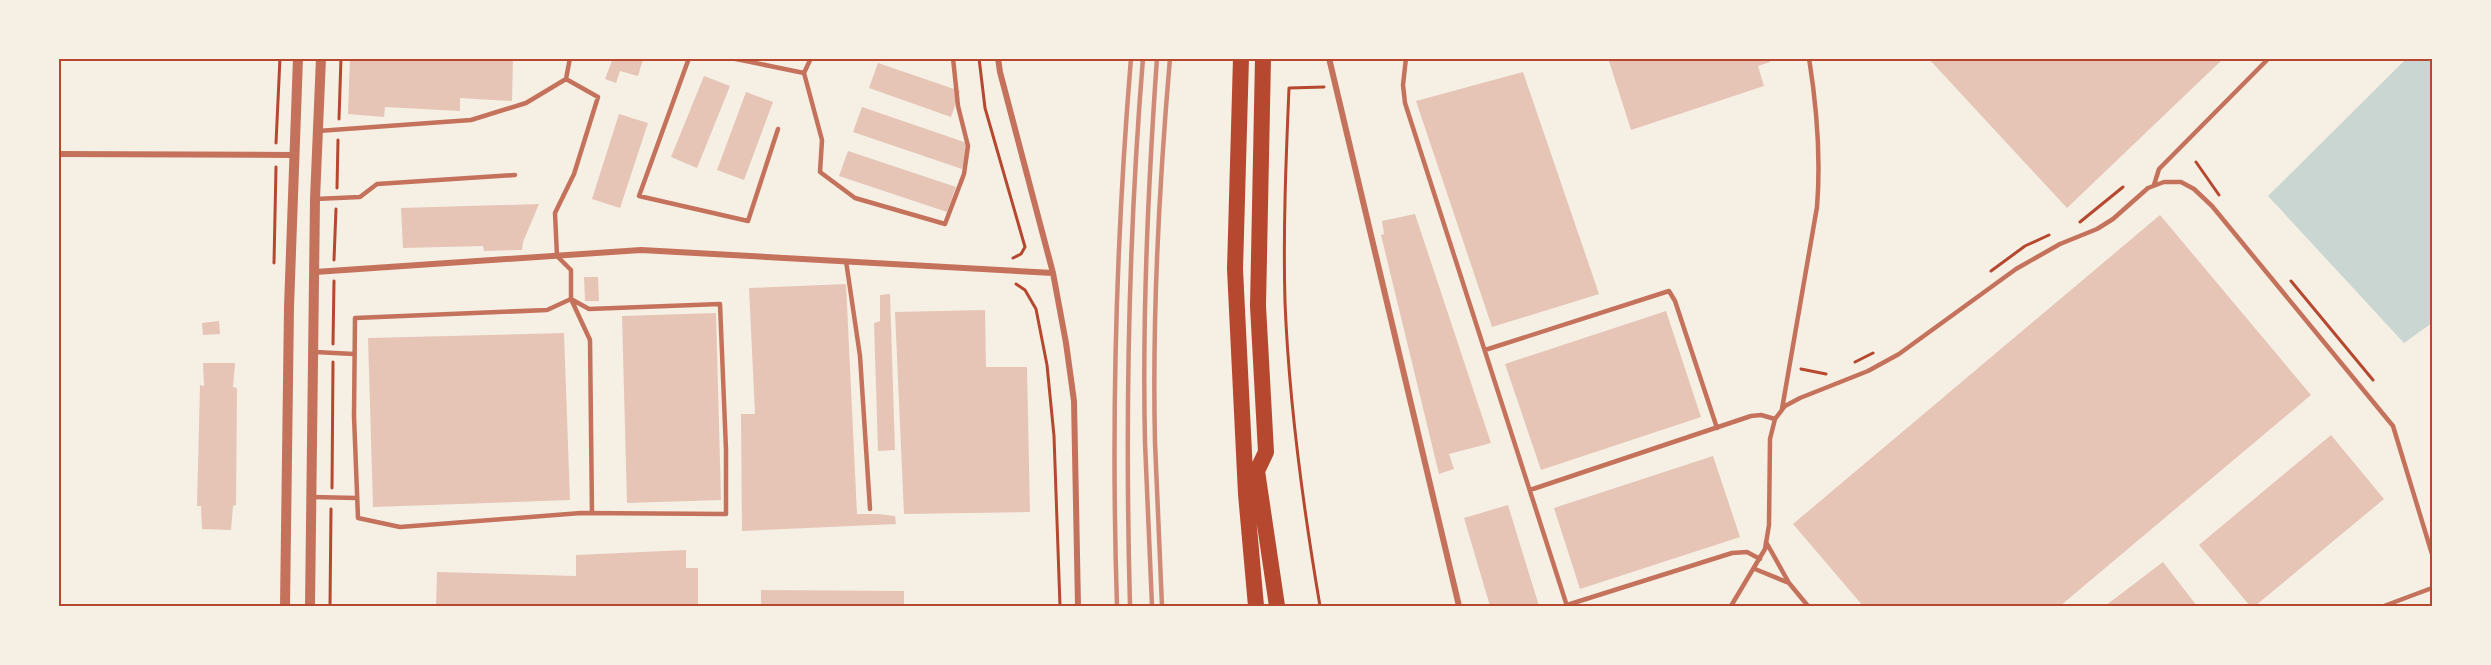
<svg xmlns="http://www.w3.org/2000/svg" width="2491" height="665" font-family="'Public Sans',sans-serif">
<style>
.water{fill:#c9d6d2}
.building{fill:#e6c5b7}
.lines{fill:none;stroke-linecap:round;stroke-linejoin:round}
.path{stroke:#b5482f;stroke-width:3}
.service{stroke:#c5725c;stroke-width:4.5}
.minor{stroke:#c5725c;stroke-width:6}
.tertiary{stroke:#c5725c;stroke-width:10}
.trunk{stroke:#b5482f;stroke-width:16}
.rail{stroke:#cf8b77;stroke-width:4.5}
.neatline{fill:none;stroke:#b5482f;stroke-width:2}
</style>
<rect width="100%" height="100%" fill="#f6efe4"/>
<path class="water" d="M2406 59H2432V323L2404 343 2268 196Z"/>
<path class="building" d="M350 58H513L512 101 460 98V111L385 107 384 117 348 114Z
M613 58 643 59 638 76 620 71 616 83 605 79Z
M1608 58H1769L1770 62 1758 66 1764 86 1631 130Z
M1928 58H2224L2067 208Z
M878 63 960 91 951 117 869 88Z
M1523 72 1599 294 1492 327 1416 101Z
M704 76 730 86 697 168 671 157Z
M746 92 773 102 744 180 717 170Z
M862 107 970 144 962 169 853 132Z
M619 114 648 123 620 208 592 199Z
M848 151 956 187 947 212 839 176Z
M539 204 523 242 522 250 484 251 483 246 403 248 401 208Z
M1415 214 1491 443 1449 454 1454 469 1439 474 1381 235 1384 234 1382 221Z
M2160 215 2311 395 2060 606H1863L1793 524Z
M584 277H598L599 301H585Z
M846 284 857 514H878L895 516 896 524 742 531 741 414H755L749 288Z
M890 294 895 450 878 451 874 323 880 321V295Z
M985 310 986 367H1027L1030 512 904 514 895 312Z
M1666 311 1701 417 1541 470 1505 364Z
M716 313 721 500 627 503 622 316Z
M219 321 220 334 203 335 202 323Z
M564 333 570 500 373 507 368 338Z
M203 363H235L233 387 237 388 236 505 233 506 231 530 202 529 201 506H197L200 385 204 386Z
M2331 435 2384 499 2255 606H2250L2199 545Z
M1713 456 1740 537 1580 589 1554 508Z
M1508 505 1539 606H1490L1464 518Z
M686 550V568H698V606H436L437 572 576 576V555Z
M2163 562 2197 606H2105Z
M761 590 904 591V606H761Z"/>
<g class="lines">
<path class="path" d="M979 58 985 108 1025 247 1021 254 1013 258
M339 119 341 58
M276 143 280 58
M2196 162 2219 195
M337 188 338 140
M2080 222 2123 187
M334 260 336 209
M274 263 276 167
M1991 271 2025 246 2049 235
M2291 281 2373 380
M1016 284 1025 290 1036 309 1047 365 1054 436 1060 606
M333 344 334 281
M1855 362 1873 353
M1801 369 1826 374
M332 488 333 362
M330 606 331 509
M1320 606C1303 506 1289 404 1285 302 1283 231 1286 159 1289 88L1324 87"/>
<path class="service" d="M689 58 639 196 748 221 778 129
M731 58 804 73 811 58
M1406 58 1403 85 1405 103 1567 606
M804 73 822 140 820 172 855 198 945 224 964 174 968 146 958 106 953 58
M566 79 570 58
M318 131 471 120 526 103 566 79 598 97 574 174 555 213 557 256 571 270V299L547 310 355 318 354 416 358 518 400 527 581 513 726 514V450L720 304 589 309 571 299
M2154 185 2159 169 2269 58
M315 199 360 197 377 184 515 175
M846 261 860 356 870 509
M571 299 590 340 592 513
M1485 350 1669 291 1675 301 1717 428
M315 352 354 354
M1782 409 1817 207C1821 157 1817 108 1809 58
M1530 490 1751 416 1761 415 1775 419
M312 497 357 498
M1766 542 1789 583 1808 606
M1755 569 1789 583
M1567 605 1732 553 1747 552 1760 559
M1731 606 1765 549 1769 525 1770 439 1775 419 1785 406 1800 398 1868 371 1899 354 2016 269 2060 244 2097 229 2113 219 2148 188 2164 182H2181L2194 189 2212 206 2393 426 2432 554
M2384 606 2432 588"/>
<path class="minor" d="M998 58 1000 72 1053 273 1066 343 1074 401 1078 606
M1329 58 1459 606
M58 154 294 155
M315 272 641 250 1053 273"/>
<path class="tertiary" d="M285 606 289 307 298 58
M310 606 315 199 321 58"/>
<path class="trunk" d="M1241 58 1235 269 1246 494 1256 606
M1263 58 1258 306 1266 452 1257 471 1277 606"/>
<path class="rail" d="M1117 606C1111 424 1116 240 1131 58
M1130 606C1125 424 1128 241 1143 58
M1152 606C1150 552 1147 497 1145 442 1142 315 1148 186 1157 58
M1162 606C1160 552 1157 497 1155 442 1152 315 1159 186 1170 58"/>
</g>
<rect width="2491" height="665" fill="none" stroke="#f6efe4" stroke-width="120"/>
<rect x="60" y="60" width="2371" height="545" class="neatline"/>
</svg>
